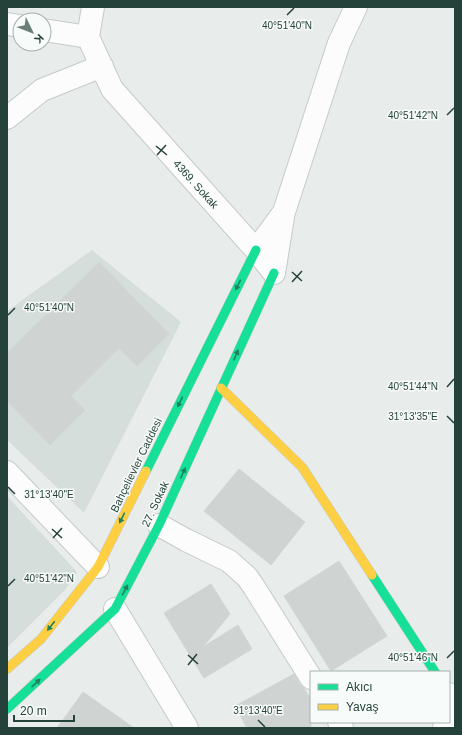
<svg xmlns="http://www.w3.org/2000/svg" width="462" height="735" font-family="Arial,sans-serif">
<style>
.built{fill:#d6dedb}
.building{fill:#cfd4d2;stroke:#d1d6d4}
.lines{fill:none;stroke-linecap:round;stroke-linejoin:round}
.street-casing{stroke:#c5cac8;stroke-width:24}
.fast-casing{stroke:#c3cbc8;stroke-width:10}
.slow-casing{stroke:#c3cbc8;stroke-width:10}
.street{stroke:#fcfcfc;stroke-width:22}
.fast{stroke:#16e098;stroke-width:9}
.slow{stroke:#ffcf43;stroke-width:9}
.oneway{fill:#1e8160}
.ticks{fill:none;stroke:#24423a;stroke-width:1.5}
.labels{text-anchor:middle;stroke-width:3;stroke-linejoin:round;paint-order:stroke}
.street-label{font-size:11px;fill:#24423a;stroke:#f7fbf9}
.ticks-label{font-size:10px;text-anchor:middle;fill:#24423a;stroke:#f7fbf9;stroke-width:3;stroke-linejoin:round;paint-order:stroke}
</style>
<rect width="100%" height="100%" fill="#e8edeb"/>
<path class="built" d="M92 250 181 322 84 513 7 440V311Z
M7 496 77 572 66 589 7 648Z"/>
<path class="building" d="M99 262 169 334 137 366 119 348 71 396 85 410 50 445 7 401V353Z
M239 469 305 522 271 565 204 511Z
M339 561 387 636 331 671 284 596Z
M211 584 230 614 203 647 238 625 252 649 204 678 164 613Z
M294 674 300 685 304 688 311 700V728H247L235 706Z
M83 692 134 728H57Z"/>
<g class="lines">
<defs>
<path id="street" d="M93 7 88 37 112 89 256 250 274 273
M7 24 20 26
M44 30 88 37
M7 118 42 90 102 66
M256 250 284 212 339 43 356 7
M274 273 283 217
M7 472 98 567
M159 525 186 540 229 561 247 577 254 587 311 678
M115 609 187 728
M449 694 455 703
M339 722 342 728
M444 728 455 721"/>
<path id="fast" d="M146 471 256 250
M372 575 435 672
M7 709 115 609 159 525 274 273"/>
<path id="slow" d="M221 388 302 467 372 575
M7 669 41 639 98 567 146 471"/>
</defs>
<use href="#street" class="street-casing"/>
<use href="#fast" class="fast-casing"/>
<use href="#slow" class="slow-casing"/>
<use href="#street" class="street"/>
<use href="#fast" class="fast"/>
<use href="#slow" class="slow"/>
</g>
<defs><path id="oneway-solid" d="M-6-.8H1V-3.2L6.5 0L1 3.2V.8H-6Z"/></defs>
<g class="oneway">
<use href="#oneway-solid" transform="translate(238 285) rotate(116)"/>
<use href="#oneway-solid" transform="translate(236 355) rotate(-66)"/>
<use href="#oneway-solid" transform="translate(180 402) rotate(116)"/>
<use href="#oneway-solid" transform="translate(183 473) rotate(-65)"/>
<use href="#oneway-solid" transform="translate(122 518) rotate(116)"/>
<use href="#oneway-solid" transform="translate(125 590) rotate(-62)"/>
<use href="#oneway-solid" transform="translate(51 626) rotate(128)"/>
<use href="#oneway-solid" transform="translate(36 683) rotate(-43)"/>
</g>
<path class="ticks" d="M287 15 294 8M447 115 454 108M156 146 167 155M157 155 166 145M292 272 302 281M292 282 302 271M8 315 15 308M447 387 454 379M447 416 454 423M8 487 15 494M52 529 62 538M53 538 62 528M8 586 15 579M188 655 198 664M447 658 454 651M188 665 197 654M258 720 265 727"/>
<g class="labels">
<g class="street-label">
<text transform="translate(196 184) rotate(48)" y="4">4369. Sokak</text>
<text transform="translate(136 465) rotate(-64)" y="4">Bahçelievler Caddesi</text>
<text transform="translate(155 504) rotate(-65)" y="4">27. Sokak</text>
</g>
</g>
<g class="ticks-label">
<text x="287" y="29">40°51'40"N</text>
<text x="413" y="119">40°51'42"N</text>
<text x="49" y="311">40°51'40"N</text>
<text x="413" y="390">40°51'44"N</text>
<text x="413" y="420">31°13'35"E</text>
<text x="49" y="498">31°13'40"E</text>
<text x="49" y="582">40°51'42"N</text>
<text x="413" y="661">40°51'46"N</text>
<text x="258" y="714">31°13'40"E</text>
</g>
<rect width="462" height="735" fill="none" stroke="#24423a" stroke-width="16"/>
<rect x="310" y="671" width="140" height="52" fill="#f7fbf9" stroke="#a3b1ad"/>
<rect x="318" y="684" width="20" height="6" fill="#16e098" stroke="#a3b1ad"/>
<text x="346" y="691" font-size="12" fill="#24423a">Akıcı</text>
<rect x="318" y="704" width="20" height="6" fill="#ffcf43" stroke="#a3b1ad"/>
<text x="346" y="711" font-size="12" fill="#24423a">Yavaş</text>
<g transform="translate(32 32) rotate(133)"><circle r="19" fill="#f7fbf9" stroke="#a3b1ad"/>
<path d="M0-3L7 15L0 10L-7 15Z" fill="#697e78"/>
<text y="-6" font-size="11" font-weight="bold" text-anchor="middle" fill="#24423a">K</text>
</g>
<path d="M14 715v6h60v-6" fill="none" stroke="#24423a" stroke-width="2"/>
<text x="20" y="715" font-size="12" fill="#24423a" stroke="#f7fbf9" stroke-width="3" paint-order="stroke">20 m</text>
</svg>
